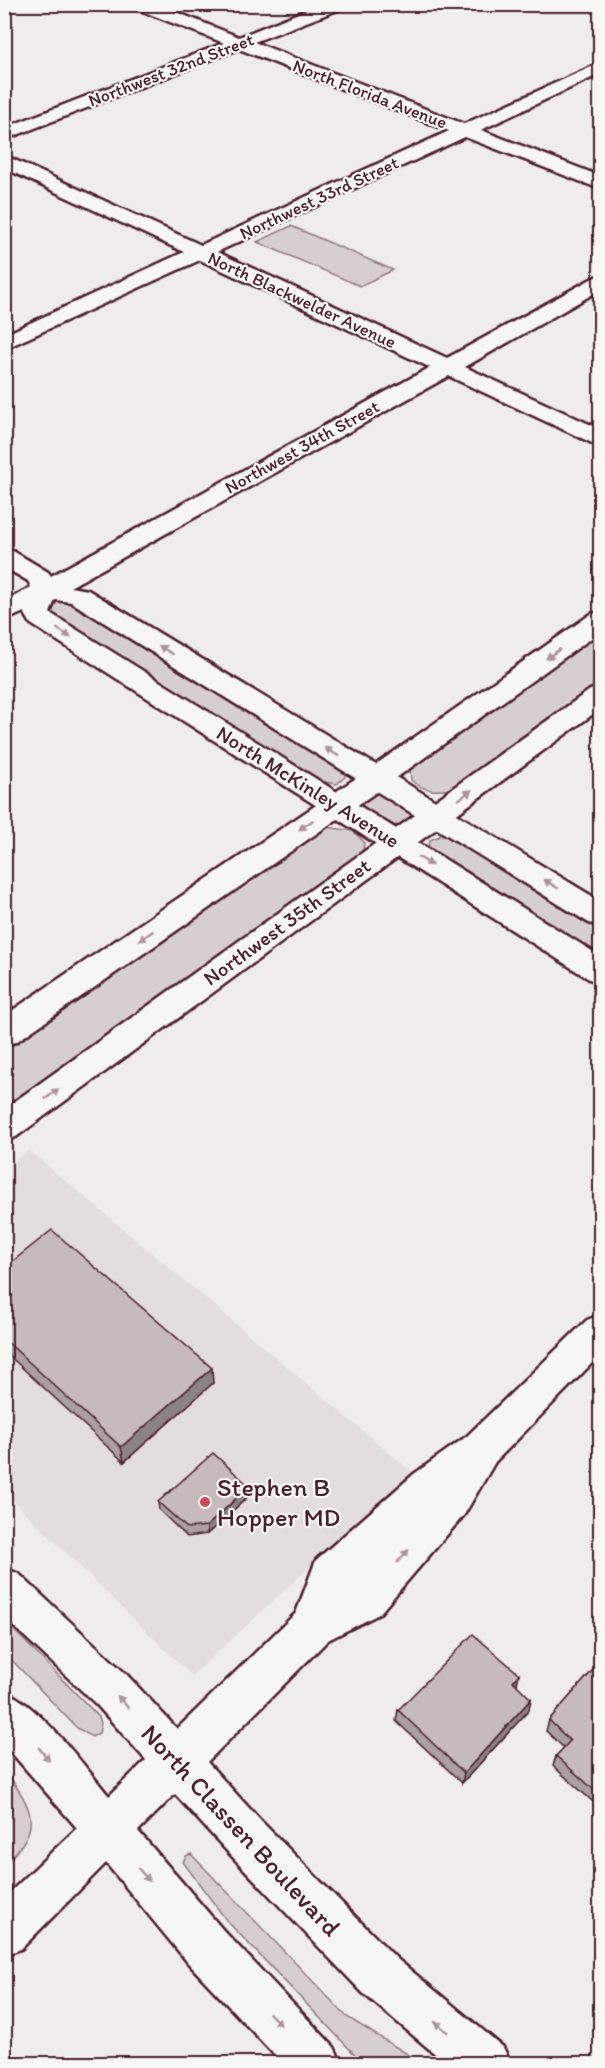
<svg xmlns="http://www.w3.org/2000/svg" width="605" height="2068" font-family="Itim,sans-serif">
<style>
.built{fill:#e3dedc}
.green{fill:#d7cfce;stroke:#90777c;stroke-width:1.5}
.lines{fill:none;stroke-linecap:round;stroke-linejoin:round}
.street-casing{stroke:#4a1f2b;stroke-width:5}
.secondary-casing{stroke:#4a1f2b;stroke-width:5}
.street{fill:#f6f6f2;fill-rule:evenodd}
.secondary{fill:#f6f6f2;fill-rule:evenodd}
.wall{fill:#aaa0a1;stroke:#4a1f2b;stroke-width:1.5}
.shaded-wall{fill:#8b8283;stroke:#4a1f2b;stroke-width:1.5}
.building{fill:#c6babb;stroke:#4a1f2b;stroke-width:1.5}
.oneway{fill:#a99598}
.poi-dot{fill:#d1495b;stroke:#f6f6f2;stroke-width:2}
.labels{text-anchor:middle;stroke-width:4.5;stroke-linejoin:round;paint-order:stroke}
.far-street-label{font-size:18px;fill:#4a1f2b;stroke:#f6f6f2}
.street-label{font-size:21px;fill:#4a1f2b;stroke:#f6f6f2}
.near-poi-label{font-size:26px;fill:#4a1f2b;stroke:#f6f6f2;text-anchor:start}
.near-street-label{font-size:26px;fill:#4a1f2b;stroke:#f6f6f2}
</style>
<rect width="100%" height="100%" fill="#efedea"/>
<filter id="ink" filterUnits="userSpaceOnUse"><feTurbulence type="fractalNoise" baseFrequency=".0167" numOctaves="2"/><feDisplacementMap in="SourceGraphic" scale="12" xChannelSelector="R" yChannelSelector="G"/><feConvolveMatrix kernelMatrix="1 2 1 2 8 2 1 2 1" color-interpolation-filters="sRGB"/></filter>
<g filter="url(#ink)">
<path class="built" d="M29 1150 418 1477 316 1561 192 1676 5 1493 4 1169Z"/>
<path class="green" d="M291 226 393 270 360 286 257 242Z
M60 600 72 601 344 770 345 777 337 784 318 781 50 614 48 606Z
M600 632V682L454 788C438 792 424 792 411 780L410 771 415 761Z
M371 794H385L412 813 410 819C409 820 404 824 402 825 390 828 363 815 361 803Z
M326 827 353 831 364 842 363 853 5 1112 4 1049 318 830Z
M444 834 457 836 600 925V958L430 852 428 848 430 840Z
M4 1620 99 1717 101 1723 99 1733 92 1737 77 1728 5 1653Z
M5 1770C33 1810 44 1826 5 1864Z
M191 1854 347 2017 422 2063H363L227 1921 183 1862 186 1856Z"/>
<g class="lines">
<defs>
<path id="street" d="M132 4H156L239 37 321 4H345L343 8 254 42 464 124 600 63V74L481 130 600 176V189L465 137 217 252 447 358 593 278 600 276V290L465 367 600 429V445L592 443 200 260 4 349V335L184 252 4 168V155L201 245 449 131 239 49 4 140V128L224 43 134 8Z
M588 4H600V11Z
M600 612V632L385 786 16 1042 4 1045V1016L365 772 591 614Z
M600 687V709L16 1137 4 1141V1109L590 690Z"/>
<path id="secondary" d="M448 360 456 362 459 367 456 372 70 587 88 590 600 901V926L589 923 71 602 55 600 50 613 600 956V983L589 979 31 624 24 612 4 621V602L31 587 28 581 4 567V549L13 551 48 572 51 576 440 362Z
M600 1315V1355L495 1462 464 1515 379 1614 328 1640 207 1762 259 1819 397 1959 503 2047 511 2064H447L363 1993 227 1851 175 1794 138 1831 223 1930 334 2047 342 2064H283L189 1964 106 1863 21 1949 4 1955V1898L77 1828 4 1744V1691C40 1705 83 1765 109 1796L146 1760 97 1705 4 1617V1568L19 1574 127 1675 177 1729 296 1613 316 1560 414 1474 467 1436 587 1320Z"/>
</defs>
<use href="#street" class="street-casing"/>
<use href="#secondary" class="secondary-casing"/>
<use href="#street" class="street"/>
<use href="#secondary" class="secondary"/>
</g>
<path class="wall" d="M4 1268 213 1383 124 1462 4 1351Z
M249 1486 250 1495 207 1534 187 1537 159 1510 158 1502Z
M600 1662V1808L553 1766 556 1756 564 1748 546 1731 549 1720Z
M517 1685 529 1710 462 1783 396 1721 398 1710Z"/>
<path class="shaded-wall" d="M212 1368 213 1383 124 1462 121 1447Z
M249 1486 250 1495 207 1534V1526Z
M519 1674 517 1685 513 1681Z
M531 1699 529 1710 462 1783 464 1773Z"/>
<path class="building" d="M52 1230 212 1368 121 1447 4 1339V1321L11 1315 4 1309V1268Z
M213 1453 249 1486 207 1526 187 1528 158 1502Z
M473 1634 519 1674 513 1681 531 1699 464 1773 398 1710Z
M600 1662V1795L556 1756 570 1741 549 1720Z"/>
<defs><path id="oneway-solid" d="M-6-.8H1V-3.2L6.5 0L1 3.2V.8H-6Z" transform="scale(1.5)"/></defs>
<g class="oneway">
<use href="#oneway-solid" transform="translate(64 633) rotate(32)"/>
<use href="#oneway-solid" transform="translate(166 650) rotate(-148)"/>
<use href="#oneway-solid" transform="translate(553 654) rotate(145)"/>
<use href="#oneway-solid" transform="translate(332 752) rotate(-148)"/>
<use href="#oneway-solid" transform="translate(465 795) rotate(-36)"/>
<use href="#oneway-solid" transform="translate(306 825) rotate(146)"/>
<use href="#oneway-solid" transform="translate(425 861) rotate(32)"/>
<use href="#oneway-solid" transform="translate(551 884) rotate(-148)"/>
<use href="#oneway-solid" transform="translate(146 936) rotate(145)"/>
<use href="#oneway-solid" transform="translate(52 1094) rotate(-36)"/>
<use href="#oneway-solid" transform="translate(403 1556) rotate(-48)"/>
<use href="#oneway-solid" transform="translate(123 1702) rotate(-132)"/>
<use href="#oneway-solid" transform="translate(44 1754) rotate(50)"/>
<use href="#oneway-solid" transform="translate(144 1875) rotate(49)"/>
<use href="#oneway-solid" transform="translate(275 2019) rotate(46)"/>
<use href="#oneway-solid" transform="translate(441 2027) rotate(-141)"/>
</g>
</g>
<circle class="poi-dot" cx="205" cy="1502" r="6"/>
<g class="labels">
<g class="far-street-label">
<text transform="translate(171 70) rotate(-21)" y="6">Northwest 32nd Street</text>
<text transform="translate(370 94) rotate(21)" y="6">North Florida Avenue</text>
<text transform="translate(319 198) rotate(-25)" y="6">Northwest 33rd Street</text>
<text transform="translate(302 300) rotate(25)" y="6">North Blackwelder Avenue</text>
<text transform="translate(302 447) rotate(-29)" y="6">Northwest 34th Street</text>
</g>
<g class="street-label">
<text transform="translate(308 787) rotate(32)" y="7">North McKinley Avenue</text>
<text transform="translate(287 922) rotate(-36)" y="7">Northwest 35th Street</text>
</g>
<g class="near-poi-label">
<text x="217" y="1496">Stephen B<tspan x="217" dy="30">Hopper MD</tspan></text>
</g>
<g class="near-street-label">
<text transform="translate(241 1830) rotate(47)" y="9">North Classen Boulevard</text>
</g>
</g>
<rect width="605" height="2068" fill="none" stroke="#f6f6f2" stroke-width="24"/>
<rect x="12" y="12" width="581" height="2044" fill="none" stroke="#4a1f2b" stroke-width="2" filter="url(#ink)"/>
</svg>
